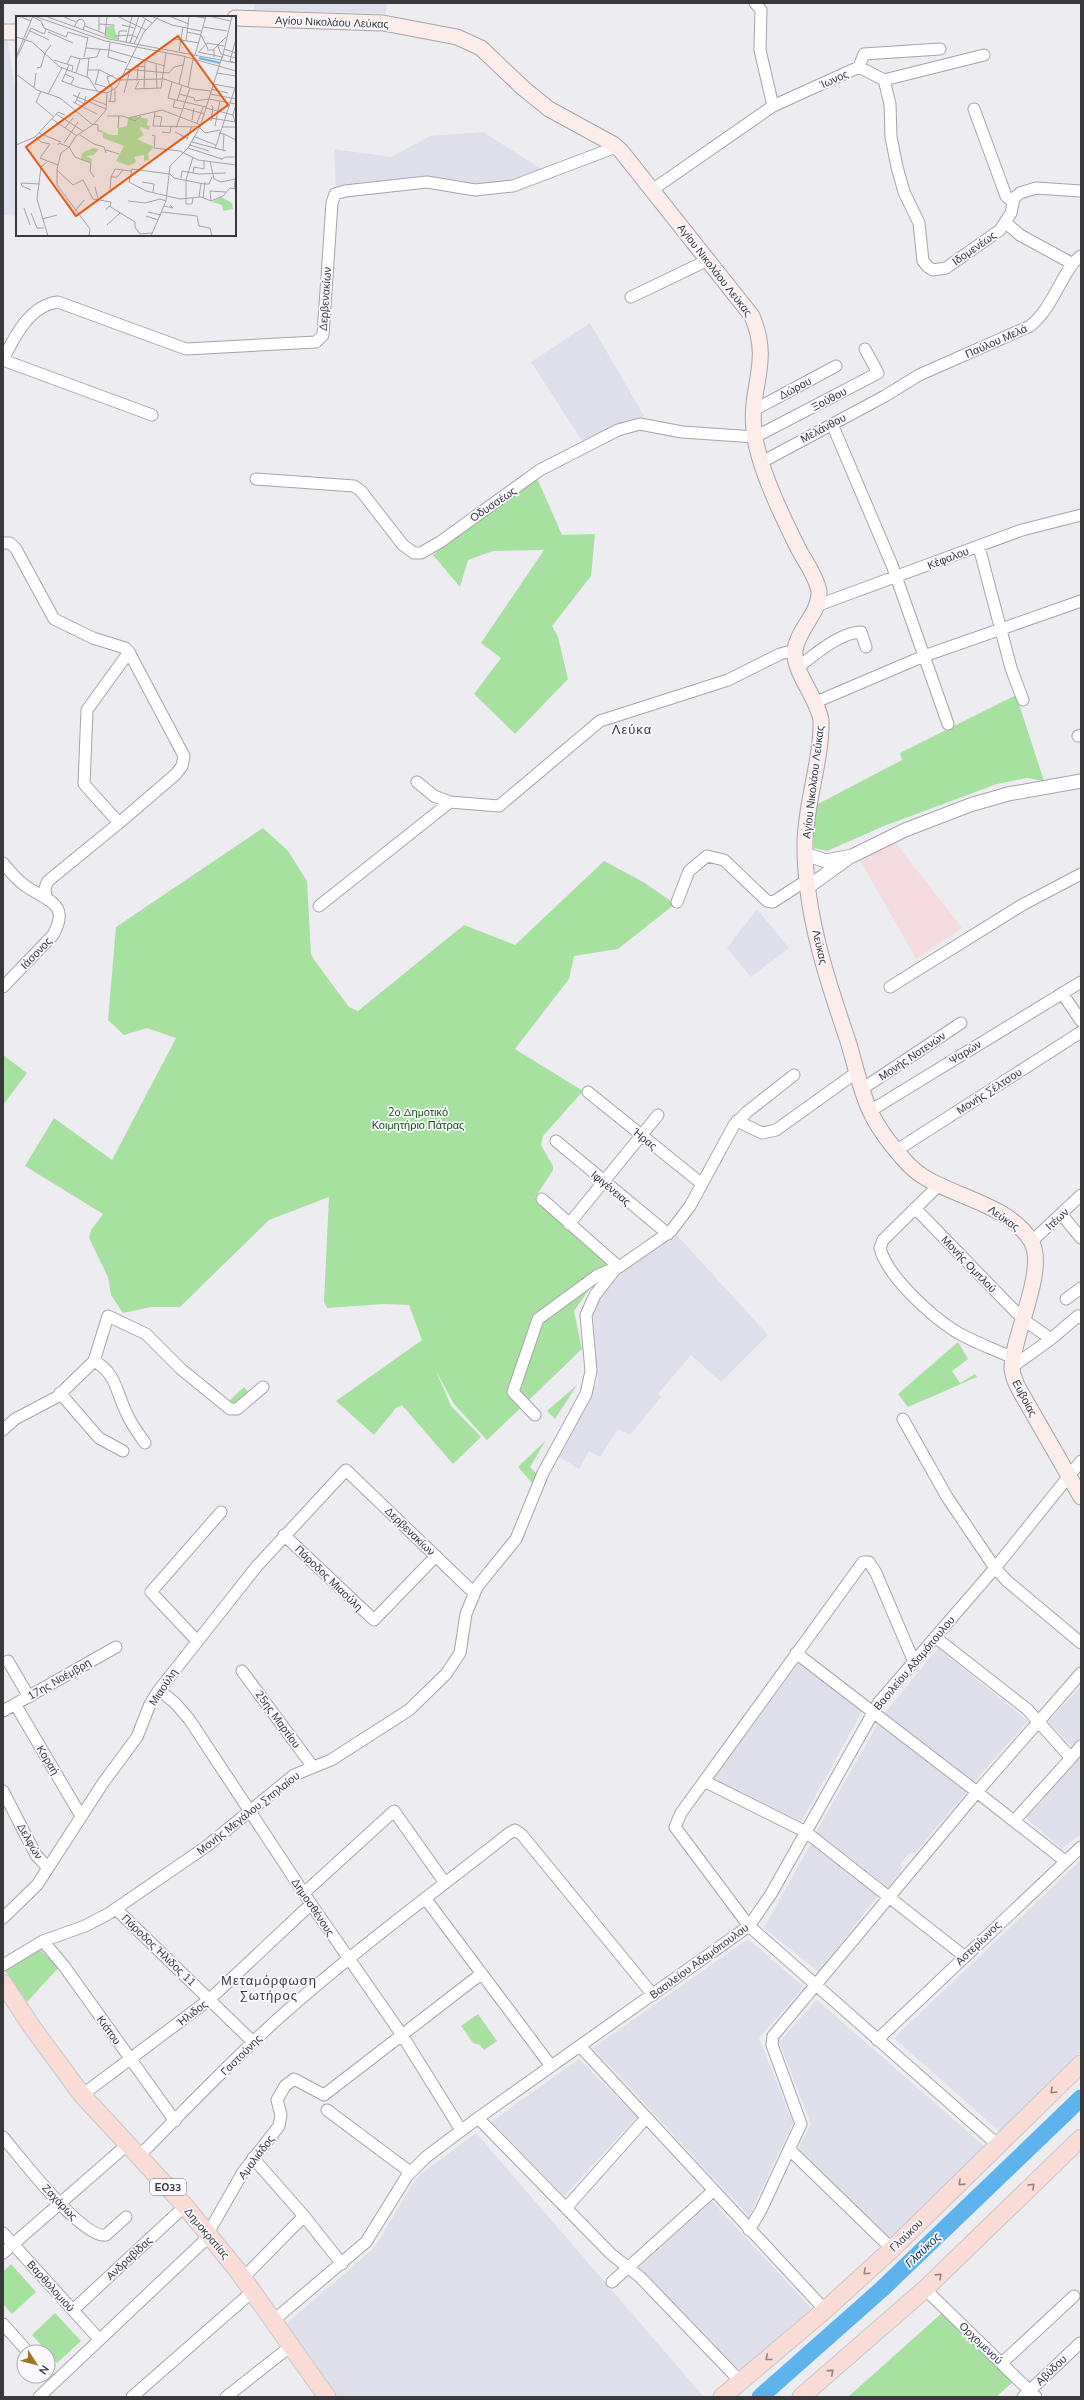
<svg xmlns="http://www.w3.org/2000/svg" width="1084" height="2400" font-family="'Nunito Sans',sans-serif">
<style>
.built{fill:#dfdfec}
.education{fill:#f5dbdf}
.green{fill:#a7e1a0}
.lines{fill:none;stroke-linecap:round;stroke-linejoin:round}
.river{stroke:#5eb3ec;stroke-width:17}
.minor-casing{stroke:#a4a4aa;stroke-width:13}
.tertiary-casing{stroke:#a4a4aa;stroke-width:15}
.secondary-casing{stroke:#a4a4aa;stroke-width:17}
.primary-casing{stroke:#c8c8c8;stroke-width:19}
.minor{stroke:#fff;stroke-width:11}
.tertiary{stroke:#fff;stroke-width:13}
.secondary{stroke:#fcedea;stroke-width:15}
.primary{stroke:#fadbd6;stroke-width:17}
.oneway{stroke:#908281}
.labels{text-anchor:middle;stroke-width:3.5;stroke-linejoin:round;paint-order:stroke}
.shield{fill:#f9f9ff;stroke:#737376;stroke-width:1}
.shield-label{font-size:10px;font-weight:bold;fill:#39393b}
.street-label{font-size:11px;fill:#39393b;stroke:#f9f9ff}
.park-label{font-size:11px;fill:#11510b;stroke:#f9f9ff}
.water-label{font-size:12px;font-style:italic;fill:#10354c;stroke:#f9f9ff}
.quarter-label{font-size:13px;letter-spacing:1px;fill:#39393d;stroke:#f9f9ff}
.inset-river{fill:none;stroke:#5eb3ec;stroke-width:2}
.inset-road{fill:none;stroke:#a4a4a8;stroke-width:1}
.view{fill:#e8590c;fill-opacity:0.15;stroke:#e8590c;stroke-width:2}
.inset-edge{fill:none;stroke:#39393b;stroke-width:2}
</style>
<rect width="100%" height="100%" fill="#ececf1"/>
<path class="built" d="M254 3H388L385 14 254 10Z
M3 41H8L17 103V216L3 215Z
M483 132 543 170 511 185 474 189 428 181 336 191 334 149 391 157 430 136Z
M590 323 644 416 583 442 531 362Z
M757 909 789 948 751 977 727 948Z
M674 1232 768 1335 721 1382 691 1355 658 1394 661 1397 630 1435 618 1429 600 1457 589 1451 579 1469 558 1456 590 1393 598 1383 593 1313 599 1297 619 1272Z
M938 1648 1028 1721 974 1782 885 1713Z
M796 1660 863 1710 801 1822 714 1779Z
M1081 1686V1738L1073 1748 1048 1722Z
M879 1722 968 1790 916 1852 908 1854 901 1863 902 1869 888 1887 816 1832Z
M1081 1755V1834L1062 1849 1025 1817Z
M812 1842 879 1894 819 1972 764 1928Z
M1081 1860V2052L1000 2132 894 2038Z
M748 1939 804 1987 759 2038 793 2123 749 2216 593 2048Z
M817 2000 985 2147 888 2240 797 2152 811 2124 779 2042Z
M579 2059 637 2117 564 2196 491 2122Z
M476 2133 704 2397H337L286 2324 374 2248 417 2177Z
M712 2201 812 2309 740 2371 638 2268Z"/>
<path class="education" d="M895 842 962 928 916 959 860 860Z"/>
<path class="green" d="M537 478 562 535 595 534 591 576 552 626 558 637 568 679 515 734 474 694 501 658 481 643 544 550 493 551 468 560 460 587 433 555 485 511Z
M1016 695 1044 781 1027 778 997 784 884 826 827 851 814 848V806L902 760 900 753Z
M263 828 288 851 307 881 311 954 315 961 349 1007 358 1011 464 925 515 945 604 861 645 883 675 904 618 949 574 956 569 979 515 1049 583 1091 543 1136 541 1145 553 1166V1170L535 1198 608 1262 574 1311 582 1349 487 1440 454 1404 436 1371 451 1406 481 1437 453 1464 402 1405 396 1408 374 1435 336 1401 422 1340 409 1305 384 1304 327 1308 324 1302 329 1197 269 1220 180 1307H151L123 1313 111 1295 108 1277 89 1238 91 1230 103 1214 25 1166 54 1118 112 1160 176 1038 147 1028 124 1035 108 1020 116 927Z
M3 1055 27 1073 3 1105Z
M958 1342 968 1359 952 1371 960 1383 975 1374 977 1377 908 1407 898 1394Z
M577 1385 555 1419 547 1411Z
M244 1387 251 1395 232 1406 228 1402Z
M546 1440 530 1467 537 1474 532 1483 518 1467Z
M38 1948 59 1967 27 2002 4 1969Z
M478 2014 497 2041 484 2050 480 2045 473 2043 461 2026Z
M11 2264 36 2292 12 2314 3 2304V2272Z
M943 2312 1014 2381 996 2397H848Z
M55 2313 81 2341 57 2363 32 2335Z"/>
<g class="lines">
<path class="river" d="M760 2397 882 2289 1081 2098"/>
<defs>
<path id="minor" d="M755 3 761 10 760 50 773 106
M859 67 864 54 940 49
M884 80 984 55
M974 109 1006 196 1013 202
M652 190 773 106 859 67 884 80 890 104 891 137 897 167 904 192 919 223 923 261 928 267 933 270 946 268 1000 230 1011 213 1014 198 1020 193 1036 188 1081 191
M1006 223 1020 235 1073 264
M631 297 708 260
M3 360C14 337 30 305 58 302L186 349 316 342 323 335 332 203 335 194 345 191 427 182 475 190 513 186 616 147
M3 360 152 415
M754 410 836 366
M832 424 892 565 948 724
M762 462 885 396 919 375 1030 326C1053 309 1063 268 1081 256
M256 479 354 486 361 491 403 545 414 553H421L440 542 540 470 618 430 640 424 682 432 755 437 878 373 865 349
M3 543H10L16 549 54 619 93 638 125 648 129 652 87 710 84 784 119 823 48 881 45 888 46 897
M979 547 1011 668 1023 700
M816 606 1022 530 1081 515
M798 667C815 655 838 633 861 632L866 647
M816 702 924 656 1081 601
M1078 736 1081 735
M417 782 434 796 450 802 499 806 600 721 728 680 780 654 795 650
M119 823 176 774 182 766 184 756 129 652
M3 863C9 870 15 878 23 884 44 901 72 901 53 935L3 987
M677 902 689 871 707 856 724 860 767 901 773 902 807 880
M319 906 450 802
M890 987 1022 905 1081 874
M1062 993 1081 1021
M862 1089 961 1023
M588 1092 702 1184
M870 1111 1081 982
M737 1121 762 1133 776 1130 857 1072
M556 1141 668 1234
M897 1150 1081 1032
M939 1185 883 1240 880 1248C887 1276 930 1315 955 1331 973 1342 994 1349 1013 1358
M542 1199 619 1267
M915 1208 1010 1306 1024 1320 1051 1339 1078 1316 1081 1318
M1062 1215 1081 1238
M569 1224 658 1115
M1031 1242 1081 1195
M1066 1299 1081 1288
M94 1361C117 1373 116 1393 127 1414 131 1424 139 1434 145 1443
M1012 1367 1051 1339
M60 1393 99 1438 123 1451
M535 1415 513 1392 538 1319 598 1275 619 1267 671 1231 690 1206 734 1125 747 1112 794 1075
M903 1419 947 1497 995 1568 1007 1581 1081 1643
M3 1430 15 1419 57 1397 94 1361 108 1316 146 1334 181 1369 230 1409H237L263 1387
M284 1535 374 1620 436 1556
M935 1637 1027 1709 1071 1758 1014 1821
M197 1641 151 1592 221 1512
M796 1653 977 1792 1065 1861
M8 1661 29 1697
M914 1662 876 1573 869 1562H863L681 1813 675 1827 749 1926 999 2146
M242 1671 313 1767
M159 1690 175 1703 189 1719 311 1904 402 2035 461 2130
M15 1704 81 1816
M3 1711 116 1647
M1071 1758 1081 1746
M704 1781 806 1832 964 1956
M3 1791 36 1855 48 1868
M304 1893 394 1811 445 1883
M425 1898 551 2066
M116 1909 253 2042
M3 1918 37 1885 103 1783 137 1737 150 1704 159 1690 257 1566 346 1470 474 1593
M43 1941 64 1966 175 2121
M3 1965 43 1941 85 1926 108 1914 207 1846 294 1775 331 1760 409 1710 446 1674 460 1653 466 1614 477 1587 516 1539 543 1473 586 1394 591 1371 586 1315 595 1295 616 1268
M877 2040 1081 1847
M580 2046 825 2310
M82 2095 210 1999 311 1904
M327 2110 410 2172
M478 2118 611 2254 640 2277 740 2381
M3 2137C19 2156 82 2239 106 2235L126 2217
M790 2150 892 2249
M139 2156C186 2109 232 2060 281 2016 354 1951 432 1894 508 1834L515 1830 522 1835 653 1995
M253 2158 304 2216 342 2264
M566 2208 646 2118
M749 2230 761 2210 801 2124 772 2045 773 2036 977 1792 1081 1673
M3 2233 99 2339
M3 2253 128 2144
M243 2278 304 2216
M612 2282 713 2191
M925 2289 1036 2397
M73 2310 185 2206
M274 2320 366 2242 407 2176 426 2157 478 2118 749 1926 771 1894 879 1702 995 1568 1081 1461
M3 2324 28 2352
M1002 2363 1074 2296
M39 2397 203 2242 243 2172 279 2126 281 2115 277 2100 285 2086 294 2079 324 2095 481 1974
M132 2397 253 2291
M226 2397 291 2346
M1023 2397 1080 2343"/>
<path id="tertiary" d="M805 854 826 861 852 856 905 830 970 805 1008 794 1081 781
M808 887 847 859"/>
<path id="secondary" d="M235 18 383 23 457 37 481 48 523 88 549 109 613 144 621 151 752 316C772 363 749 386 754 430 757 465 783 518 799 550 806 563 816 576 819 591 820 614 797 629 795 651 793 672 817 697 821 720 822 759 806 801 805 842 804 910 826 977 848 1041 855 1064 860 1089 870 1111 879 1130 894 1149 908 1164 937 1196 1006 1199 1031 1241 1048 1269 1011 1339 1012 1369 1013 1377 1016 1384 1020 1391L1081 1497
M3 32H17"/>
<path id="primary" d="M3 1983 32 2027 82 2095 185 2206 238 2271 327 2397
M722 2397 825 2310 892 2249 1081 2064
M801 2397 925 2289 1081 2138"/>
</defs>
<use href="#minor" class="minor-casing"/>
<use href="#tertiary" class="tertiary-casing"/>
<use href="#secondary" class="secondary-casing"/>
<use href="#primary" class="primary-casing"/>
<use href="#minor" class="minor"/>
<use href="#tertiary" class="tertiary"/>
<use href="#secondary" class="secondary"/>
<use href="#primary" class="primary"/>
</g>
<defs><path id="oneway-chevron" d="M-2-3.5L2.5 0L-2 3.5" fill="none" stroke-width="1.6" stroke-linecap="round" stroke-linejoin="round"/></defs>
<g class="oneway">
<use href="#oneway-chevron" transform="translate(1053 2091) rotate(135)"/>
<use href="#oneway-chevron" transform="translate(961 2183) rotate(136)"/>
<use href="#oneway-chevron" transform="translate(1032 2186) rotate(-45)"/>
<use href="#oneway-chevron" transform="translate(866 2272) rotate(137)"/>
<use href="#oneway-chevron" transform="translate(939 2276) rotate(-44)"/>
<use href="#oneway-chevron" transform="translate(768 2358) rotate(141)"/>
<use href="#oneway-chevron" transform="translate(831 2372) rotate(-40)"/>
</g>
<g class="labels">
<rect class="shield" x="150" y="2179" width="36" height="16" rx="3"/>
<g class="shield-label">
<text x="168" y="2191">ΕΟ33</text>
</g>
<g class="street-label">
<text transform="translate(332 22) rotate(2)" y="4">Αγίου Νικολάου Λεύκας</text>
<text transform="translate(834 79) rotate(-24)" y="4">Ίωνος</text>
<text transform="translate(974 248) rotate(-35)" y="4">Ιδομενέως</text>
<text transform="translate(715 270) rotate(52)" y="4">Αγίου Νικολάου Λεύκας</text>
<text transform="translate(325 299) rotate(-86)" y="4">Δερβενακίων</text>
<text transform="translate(996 341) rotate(-24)" y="4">Παύλου Μελά</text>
<text transform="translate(795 388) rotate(-28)" y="4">Δώρου</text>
<text transform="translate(829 399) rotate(-28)" y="4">Ξούθου</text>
<text transform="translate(823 428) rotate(-28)" y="4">Μελάνθου</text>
<text transform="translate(493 504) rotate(-34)" y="4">Οδυσσέως</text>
<text transform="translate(948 558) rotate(-21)" y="4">Κέφαλου</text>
<text transform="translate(813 782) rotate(-83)" y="4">Αγίου Νικολάου Λεύκας</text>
<text transform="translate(820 947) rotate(77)" y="4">Λεύκας</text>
<text transform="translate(36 953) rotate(-46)" y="4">Ιάσονος</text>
<text transform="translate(965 1052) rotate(-32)" y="4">Ψαρών</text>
<text transform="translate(912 1056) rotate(-34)" y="4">Μονής Νοτενών</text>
<text transform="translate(989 1091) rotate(-33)" y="4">Μονής Σέλτσου</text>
<text transform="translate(645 1139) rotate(39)" y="4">Ήρας</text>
<text transform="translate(611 1188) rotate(40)" y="4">Ιφιγένειας</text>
<text transform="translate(1004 1218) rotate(35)" y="4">Λεύκας</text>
<text transform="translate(1057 1219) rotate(-42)" y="4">Ιτέων</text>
<text transform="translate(969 1264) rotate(46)" y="4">Μονής Ομπλού</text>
<text transform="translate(1025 1398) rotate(62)" y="4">Ευβοίας</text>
<text transform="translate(410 1531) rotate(44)" y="4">Δερβενακίων</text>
<text transform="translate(329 1578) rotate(44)" y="4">Πάροδος Μιαούλη</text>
<text transform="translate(914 1663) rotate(-50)" y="4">Βασιλείου Αδαμόπουλου</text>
<text transform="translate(59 1679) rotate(-30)" y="4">17ης Νοέμβρη</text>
<text transform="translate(163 1687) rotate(-56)" y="4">Μιαούλη</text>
<text transform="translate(278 1719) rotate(54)" y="4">25ης Μαρτίου</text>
<text transform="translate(48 1760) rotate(59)" y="4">Κοραή</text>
<text transform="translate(248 1813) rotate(-38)" y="4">Μονής Μεγάλου Σπηλαίου</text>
<text transform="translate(30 1841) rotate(60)" y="4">Δελφών</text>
<text transform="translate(313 1907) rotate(56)" y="4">Δημοσθένους</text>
<text transform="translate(978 1943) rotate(-44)" y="4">Αστερίωνος</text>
<text transform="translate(159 1950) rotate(44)" y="4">Πάροδος Ήλιδος 11</text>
<text transform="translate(699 1961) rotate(-36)" y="4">Βασιλείου Αδαμόπουλου</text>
<text transform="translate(192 2013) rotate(-38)" y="4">Ήλιδος</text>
<text transform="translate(109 2030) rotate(54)" y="4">Κιάτου</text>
<text transform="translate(241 2055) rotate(-45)" y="4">Γαστούνης</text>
<text transform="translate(256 2157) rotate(-53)" y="4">Αμαλιάδος</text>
<text transform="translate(60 2202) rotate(46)" y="4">Ζαχάρως</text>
<text transform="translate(207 2233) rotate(50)" y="4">Δημοκρατίας</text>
<text transform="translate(906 2235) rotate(-44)" y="4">Γλαύκου</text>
<text transform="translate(129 2258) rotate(-43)" y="4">Ανδραβίδας</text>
<text transform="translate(51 2286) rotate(48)" y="4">Βαρθολομιού</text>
<text transform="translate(981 2343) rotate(44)" y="4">Ορχομενού</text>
<text transform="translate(1051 2370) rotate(-44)" y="4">Αβύδου</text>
</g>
<g class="park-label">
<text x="418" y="1116">2o Δημοτικό<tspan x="418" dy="13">Κοιμητήριο Πάτρας</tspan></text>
</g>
<g class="water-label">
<text transform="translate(923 2250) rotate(-44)" y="4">Γλαύκος</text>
</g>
<g class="quarter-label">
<text x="632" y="734">Λεύκα</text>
<text x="269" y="1985">Μεταμόρφωση<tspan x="269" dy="15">Σωτήρος</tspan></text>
</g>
</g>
<g transform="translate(16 16)">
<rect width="220" height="220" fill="#ececf1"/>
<path d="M100 9 98 11 102 24 89 21 90 11ZM119 100 132 103 131 109 134 110 133 114 125 111 124 113 128 119 121 123 138 131 132 137 133 144 128 145V139L118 141 120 146 113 150 100 145 108 130 87 122 86 115 94 119H102V112L111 110 112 103ZM77 132 83 133 78 139 70 140 76 143 75 147 65 143 66 137ZM205 181 216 187 217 193 207 195 206 189 196 186Z" fill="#a7e1a0"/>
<path class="inset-river" d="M183 42 204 47"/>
<path class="inset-road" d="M3 0 15 5M15 0 25 5 28 12 50 21 52 16 72 22M18 0 89 25 167 40 220 55M29 0 93 23 220 47M46 0 60 6M101 0 130 14M125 0 136 7M135 0 156 9 185 15M153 0 173 8M177 0 189 2M193 0 214 5M83 8 98 9M106 9 118 12M69 10 89 18M58 11 62 4 66 3 69 7 67 14M187 11 211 15M14 15 33 24M83 15V0M32 16 57 27M171 16 185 19 192 33M89 20 91 0M99 20 116 19 122 22M0 21 16 26 44 51 73 62 81 75 91 77M159 23 183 27M102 25 103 15H111M170 25 173 0M110 26 116 0M94 27 92 41 111 47M114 27 123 0M118 28 130 2M202 30 205 38 220 42M70 32 93 34 149 50M208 33 220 37M191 34H198V41M197 34 210 21M163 35 167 11M182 36 206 41M183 36 191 27 208 30M179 39 190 0M0 41 17 0M68 41 72 21M73 42 81 41 84 33M0 43 15 12 28 18 30 13M64 43 73 42 71 61M206 43 216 0M38 44 57 50 56 55M217 46 214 45 219 26M51 48 55 40 64 43M140 48 141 73M53 49 46 65 64 72 81 75M21 52 25 51 29 37 35 29M109 53 153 57 158 51 167 49M72 54H84L103 64 148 63 177 73 195 75M60 57 64 43M201 57 220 60M0 58 21 74 44 82 77 109M49 58 58 62 55 68M121 65 122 50 129 51M123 65 119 73 145 72 150 37M156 66 152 82 190 91M80 68 93 72M163 68 169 41M197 68 219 72M79 69 83 54M172 71 177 43M18 72 20 57M128 73 129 46M195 73 212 77M25 75 20 86 38 101M108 77 114 54M32 78 46 52M163 78 178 82 179 85 193 83 220 88M194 78 220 83M57 79 90 93M61 84 68 88 70 80M159 84 157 91 166 93M92 85 99 86V73M161 85 166 69M57 86 81 98M74 86 75 83 91 89M94 86 96 71 94 70 91 61 97 59M59 87 64 76M167 92 189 98M190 92 217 99M139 96 137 110 184 111M40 98 67 115M91 100H107L119 105 125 100M139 100 146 101 144 111M112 102 146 94 185 109M195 102 219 106M36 103 61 120M176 104 178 92M195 105 197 91 195 89M219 106 217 99 220 88M181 107 187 91M78 108 82 109V115H86M199 110 204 85M206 111H220M49 112 57 102M102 112 103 100M160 112 174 72M184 112 189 117 204 114M146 116 154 117 155 111M159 116 171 122M23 117 45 126M203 117 208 118 207 135M208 118 220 124M64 119 78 128 88 131 90 137M136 119 139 120 138 132 164 135 182 144 220 149M20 121 25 126 34 128 24 142 42 149M179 121 200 129M171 123 176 110M176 126 210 135M48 127 62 106M0 129 19 121 42 96 49 99M42 129 43 127 53 131 59 141 75 147 74 155 78 161M174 129 193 135M172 132 206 143M199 133 219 72M90 134 103 138M205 144 209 141H220M194 145 198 163 205 166 220 163M31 146 25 151 21 183 32 220M41 154 57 169 67 164 77 183 95 186 94 191M153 157 158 162 188 168H193L196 161M177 157 178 151 188 153V144M153 158 116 153 113 166 130 175 164 183 185 181 195 185 207 180 214 172 220 173M95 161 99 153 107 154M165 162 166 155 183 158 210 157M126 166 138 168 137 176M79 171 82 183M218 173 220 157M15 174 6 170 5 167 24 168M94 174 95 161H101L107 154 115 155M183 181 185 167M177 182 176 188H170V164L177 141M187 182 189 166M112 185 129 187 144 183 150 185M195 185 194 175 210 176M148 190 157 192 154 189M8 192 14 209M90 194 93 190 119 206V211L124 218 136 217M59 195 68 184M132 196 145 199M146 196 181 200 183 210 194 212 196 220M15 197 21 212H28M130 200 142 204M26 203 41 199M91 209 104 197M73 220 74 213 41 169V153L45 137 53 131 60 120 78 108 90 94 91 77 101 71 128 16 143 0M135 220 150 185 154 150 172 132 184 111 206 41"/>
<path class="view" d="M162 20 212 89 60 200 10 131Z"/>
<rect width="220" height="220" class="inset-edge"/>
</g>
<rect width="1084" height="2400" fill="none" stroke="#39393b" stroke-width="8"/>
<g transform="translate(36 2364) rotate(126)"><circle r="19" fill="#f9f9ff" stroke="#acacb1"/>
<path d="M0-3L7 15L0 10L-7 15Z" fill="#9c7723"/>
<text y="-6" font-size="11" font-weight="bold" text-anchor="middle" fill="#39393b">N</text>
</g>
</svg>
